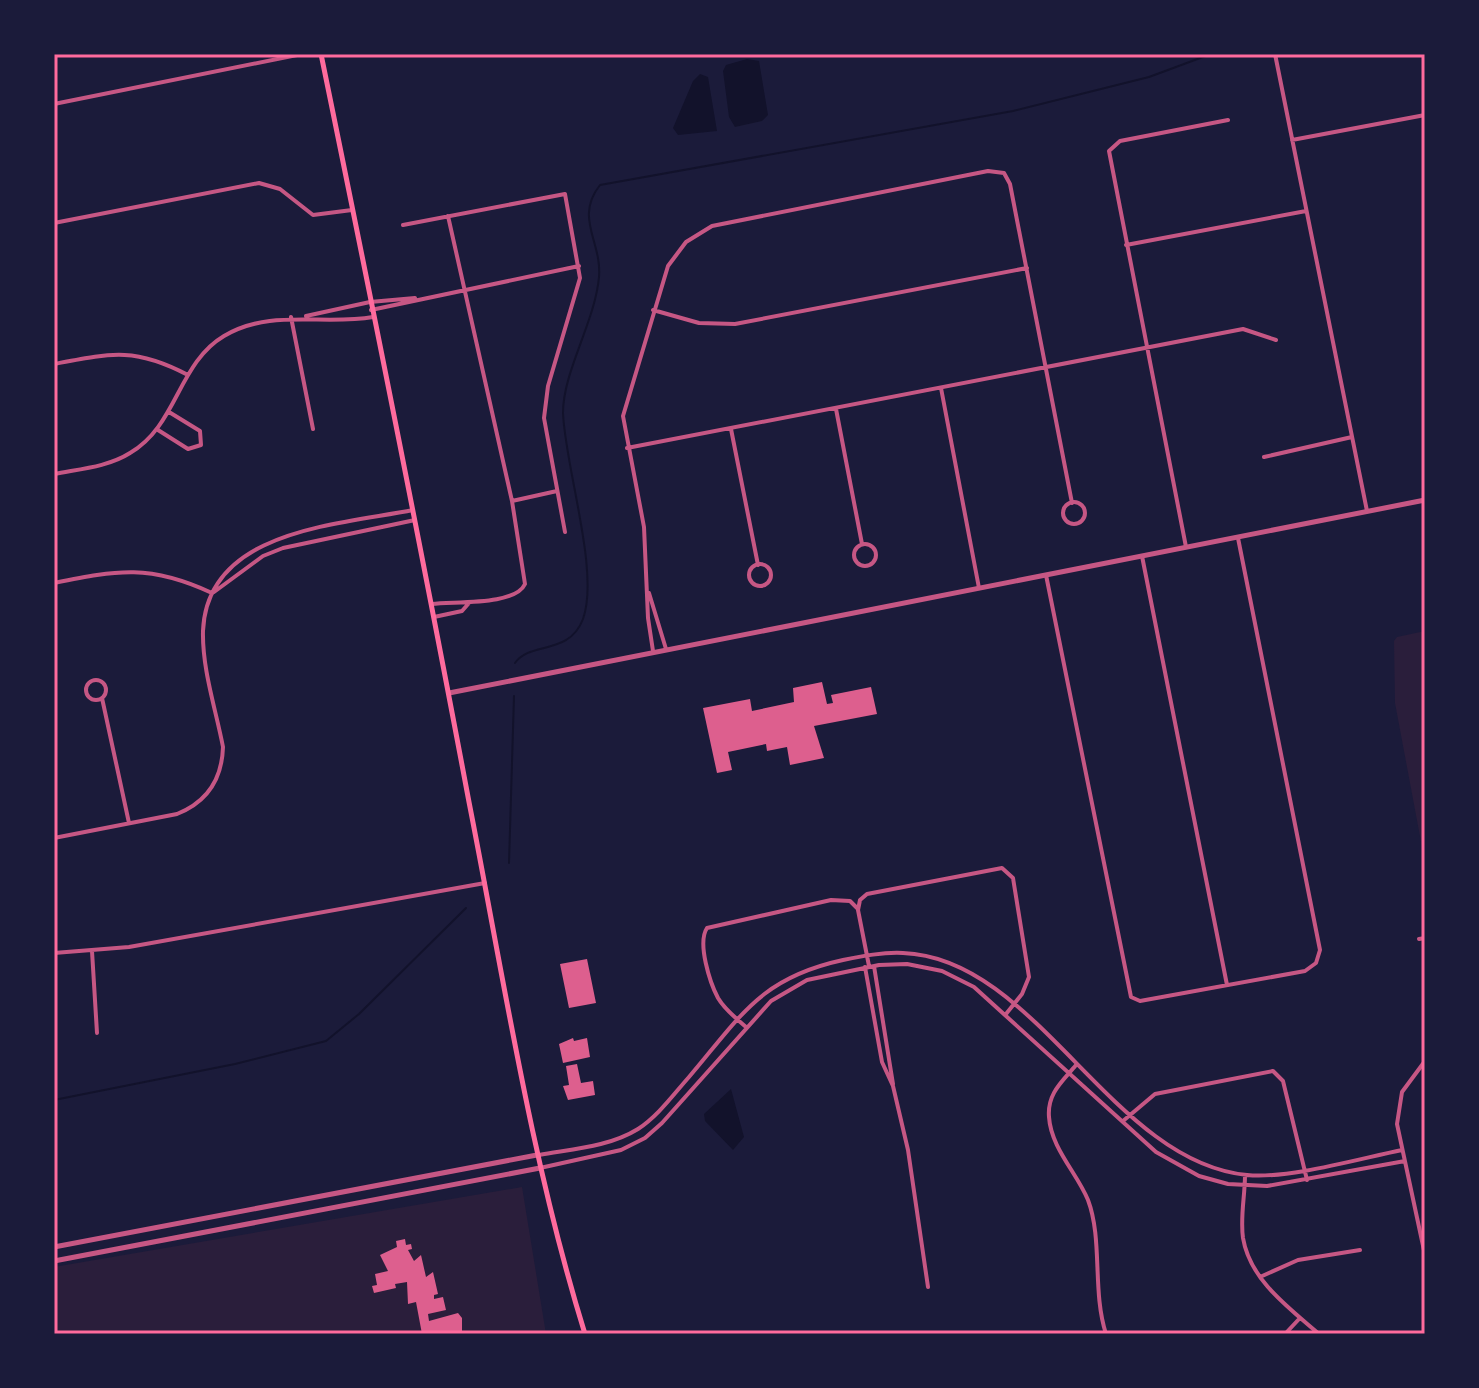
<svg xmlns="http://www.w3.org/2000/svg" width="1479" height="1388" font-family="'Asap Condensed',sans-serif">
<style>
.green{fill:#2a1e3b}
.water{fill:#12122b}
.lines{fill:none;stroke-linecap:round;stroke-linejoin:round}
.stream{stroke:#12122b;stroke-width:2}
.building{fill:#dd5f8e}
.minor{stroke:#c65784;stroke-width:4}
.tertiary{stroke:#c65784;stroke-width:5}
.secondary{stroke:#ff6b9d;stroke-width:5}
.neatline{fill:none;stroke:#ff6b9d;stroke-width:3}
</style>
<rect width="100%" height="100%" fill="#1b1b3a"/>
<path class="green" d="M1425 631V863L1395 703 1394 641 1397 637Z
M522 1187 546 1334H54V1267Z"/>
<path class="water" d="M747 59 759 61 768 115 762 121 735 127 729 117 723 71 726 65Z
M700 74 708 77 717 131 678 135 673 128 693 81Z
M731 1089 744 1137 733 1150 705 1121 704 1114Z"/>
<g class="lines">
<path class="stream" d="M515 663C530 641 569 656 583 619 600 572 565 467 563 413 563 371 595 322 599 277 602 241 574 218 600 185L1013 111 1149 77 1211 54
M509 863 514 696
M54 1100 235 1064 326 1041 359 1014 466 908"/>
</g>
<path class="building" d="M822 682 827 704 833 703 831 695 871 687 877 714 814 726 824 758 790 765 787 747 767 751 766 744 728 752 732 770 717 773 703 708 750 699 752 711 794 702 793 688Z
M587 959 596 1003 569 1008 560 964Z
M573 1038 574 1041 587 1038 590 1057 563 1063 559 1044Z
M577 1064 581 1083 593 1081 595 1095 568 1100 563 1086 569 1085 566 1066Z
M405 1239 406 1245 411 1244 412 1249 408 1250 414 1261 421 1255 426 1277 433 1272 438 1294 434 1295V1299L443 1297 446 1310 428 1314 429 1321 458 1313 462 1318V1334H422L416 1302 408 1304 407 1282 395 1284 396 1288 374 1293 372 1286 377 1285 375 1274 388 1271 380 1255 397 1247 396 1241Z"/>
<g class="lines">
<path class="minor" d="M1275 54 1367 511
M54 104 302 54
M1292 140 1425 115
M54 223 259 183 280 189 313 215 352 210
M403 225 565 194 580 278 548 386 544 418 565 532
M1126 245 1306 211
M370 302 415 298
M371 310 579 266
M653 310 699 323 735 324 1027 268
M306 316 370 302
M291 317 313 429
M54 364C111 353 135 347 188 375
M941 388 979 588
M836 409 862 544
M731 429 758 565
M158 430 188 449 201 445 200 431 169 412
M627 448 1243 329 1276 340
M1264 457 1352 437
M54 474C79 469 108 467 130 453 177 426 178 363 224 336 271 308 323 326 373 317
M512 501 557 491
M1063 513a11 11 0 1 1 22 0a11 11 0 1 1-22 0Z
M854 555a11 11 0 1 1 22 0a11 11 0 1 1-22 0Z
M1186 547 1109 151 1120 141 1228 120
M1142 556 1227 985
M749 575a11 11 0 1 1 22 0a11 11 0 1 1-22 0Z
M1046 575 1131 997 1140 1001 1305 971 1316 963 1320 950 1238 538
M54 583C118 570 150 564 212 593
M214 592 263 556 283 548 415 520
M649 593 666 649
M432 604C454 601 515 606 525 584L512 501 448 216
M434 617 462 611 469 603
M653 651 648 618 644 527 623 416 668 266 686 242 712 226 988 171 1004 173 1010 184 1072 503
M86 690a10 10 0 1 1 20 0a10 10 0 1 1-20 0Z
M102 698 129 823
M54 838 177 814C207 802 222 779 223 747 216 710 202 669 203 631 207 530 337 525 413 510
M1419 939 1425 938
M92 951 97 1033
M54 953 129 947 485 883
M869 966 858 910 860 900 867 894 1002 868 1013 878 1029 977 1022 994 1006 1014
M874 966 893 1084
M865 967 882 1062 893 1086 908 1150 928 1287
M746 1027C736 1018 725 1010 718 998 710 983 697 943 707 928L831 900 850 901 857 908
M1425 1061 1402 1092 1397 1124 1425 1255
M1076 1065C1063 1081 1047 1093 1049 1117 1051 1148 1077 1173 1088 1200 1103 1240 1092 1291 1106 1334
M1123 1121 1155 1094 1273 1071 1283 1081 1307 1180
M539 1155C572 1149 609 1147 638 1129 658 1116 673 1095 689 1077 741 1016 760 978 843 960 863 956 883 952 903 953 1037 958 1111 1162 1247 1175 1289 1179 1358 1159 1402 1150
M540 1168 621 1150 645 1138 662 1123 771 1001 807 980 879 965 907 964 942 971 974 987 1156 1152 1199 1176 1228 1184 1267 1186 1405 1161
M1245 1175C1245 1196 1240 1217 1243 1238 1250 1280 1289 1308 1319 1334
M1260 1277 1298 1260 1360 1250
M1285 1334 1300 1318"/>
<path class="tertiary" d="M449 693 1425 500
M54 1247 537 1155
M54 1261 540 1168"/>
<path class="secondary" d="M321 54C372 303 422 552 469 802 504 980 531 1160 585 1334"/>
</g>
<rect width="1479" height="1388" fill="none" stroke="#1b1b3a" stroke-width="112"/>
<rect x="56" y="56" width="1367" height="1276" class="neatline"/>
</svg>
